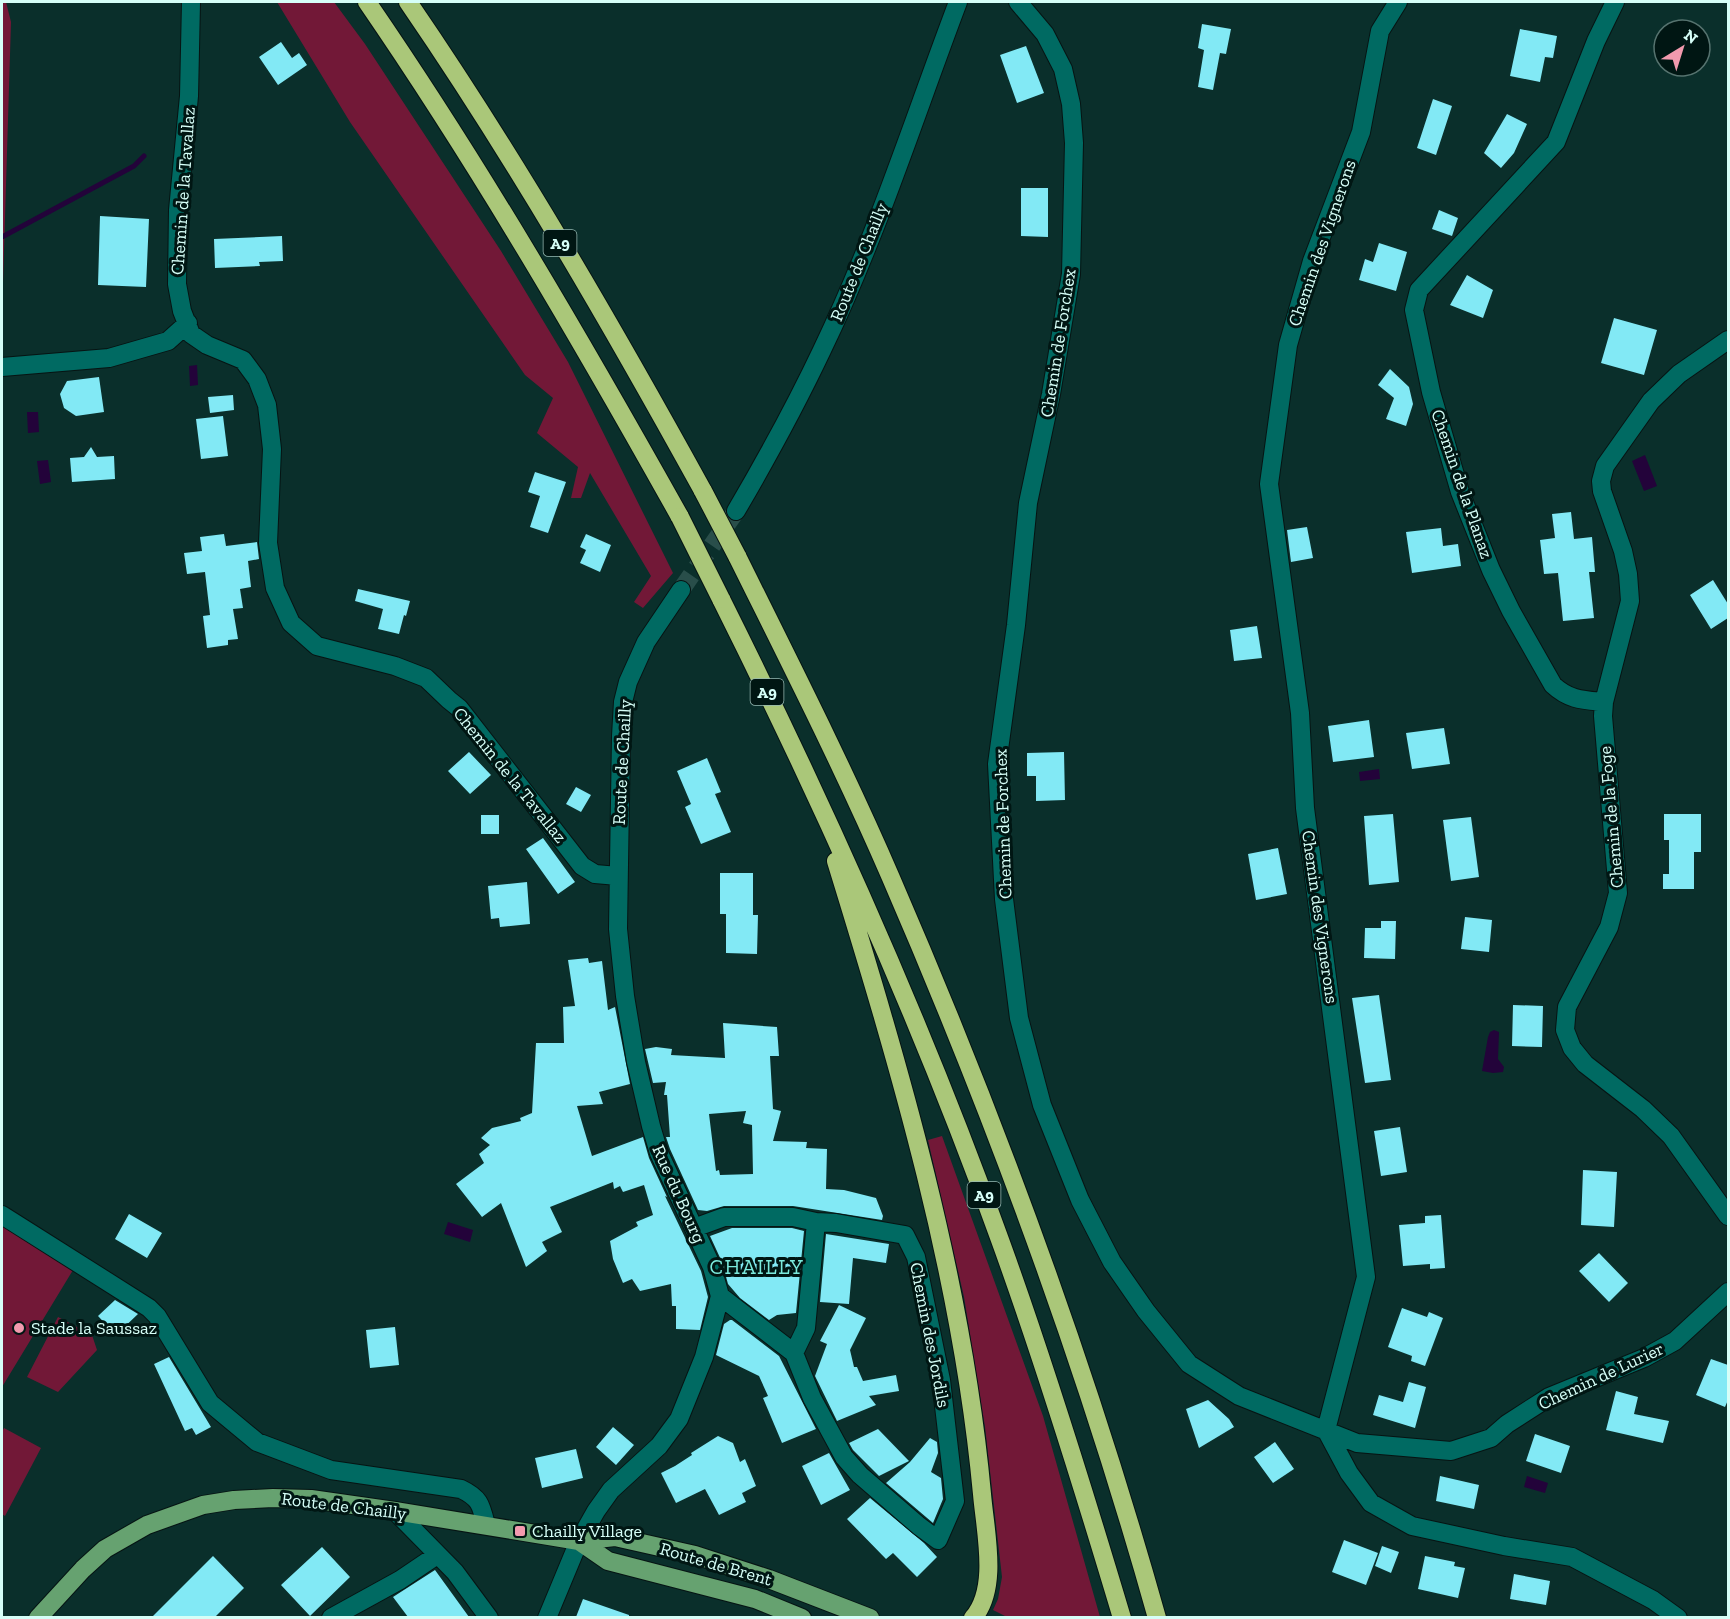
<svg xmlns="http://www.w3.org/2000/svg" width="1730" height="1619" font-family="'Zilla Slab',serif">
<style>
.green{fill:#721837}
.water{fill:#23033a}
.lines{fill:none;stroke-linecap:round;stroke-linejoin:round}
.stream{stroke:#23033a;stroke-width:5}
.building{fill:#82e9f5;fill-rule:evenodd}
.minor-tunnel{stroke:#294e4a;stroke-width:18;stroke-dasharray:18 9;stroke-linecap:butt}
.minor-casing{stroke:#061413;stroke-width:20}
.major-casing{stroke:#061413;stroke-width:20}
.highway-casing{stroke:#061413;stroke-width:20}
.minor{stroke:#006a62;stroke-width:18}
.major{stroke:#66a270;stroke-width:18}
.highway{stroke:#aac779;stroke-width:18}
.highway-bridge-casing{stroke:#061413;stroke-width:20;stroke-linecap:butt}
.highway-bridge{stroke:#aac779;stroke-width:18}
.poi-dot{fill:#f29aae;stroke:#001613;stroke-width:2}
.labels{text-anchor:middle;stroke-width:6;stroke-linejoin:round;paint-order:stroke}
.shield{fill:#001613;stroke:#96b9b3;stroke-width:1.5}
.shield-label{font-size:16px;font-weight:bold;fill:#d6fff8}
.street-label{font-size:18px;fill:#d6fff8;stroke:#001613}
.poi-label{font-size:18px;fill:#d6fff8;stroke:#001613;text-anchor:start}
.quarter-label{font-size:21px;letter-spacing:1.5px;fill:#7beadd;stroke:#001613}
</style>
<rect width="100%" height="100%" fill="#0a2f2b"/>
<path class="green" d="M2 2H6L11 22 2 316Z
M277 2H334L365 44 501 251 568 362 673 573 643 608 634 602 651 576 590 473 581 498H571L578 467 537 433 553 398 525 375 350 122Z
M942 1136 1043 1416 1100 1617H1007L993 1610 998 1599 1002 1577 985 1427 964 1297 928 1140Z
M2 1224 73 1270 2 1387Z
M58 1317 92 1335 97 1350 58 1392 27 1377Z
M4 1428 41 1448 5 1516 2 1514V1432Z"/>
<path class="water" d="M197 365 198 385 190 386 189 366Z
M27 412H38L39 432 28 433Z
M1645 455 1657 486 1644 491 1632 461Z
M48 460 51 482 40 484 37 461Z
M1379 769 1380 779 1360 781 1359 772Z
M1494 1030 1499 1032 1498 1059 1504 1067 1503 1072 1493 1073 1482 1071 1488 1037 1490 1032Z
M448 1222 473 1230 470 1242 444 1234Z
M1527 1476 1548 1483 1545 1493 1524 1487Z"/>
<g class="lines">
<path class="stream" d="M2 237 134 166 144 156"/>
</g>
<path class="building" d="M1202 24 1231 29 1226 54 1220 53 1213 90 1198 87 1204 50 1198 48Z
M1520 29 1557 36 1553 58 1545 57 1540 82 1510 76Z
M281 42 292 58 299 53 307 65 278 85 259 57Z
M1026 46 1044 93 1017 103 1000 55Z
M1433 99 1452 106 1436 155 1417 148Z
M1507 114 1527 124 1514 153 1501 168 1484 153Z
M1021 188H1048V237L1021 236Z
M1439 210 1458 218 1452 236 1432 229Z
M100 216 149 219 146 287 98 285Z
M282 236 283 261 259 262 260 266 215 268 214 239Z
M1379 243 1407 252 1396 291 1359 280 1365 259 1373 262Z
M1467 275 1493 290 1483 318 1450 305Z
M1614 318 1657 330 1644 375 1601 363Z
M1390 369 1409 387 1413 404 1406 426 1386 419 1394 398 1378 385Z
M99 377 104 412 76 416 64 408 60 394 67 381Z
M233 395 234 410 210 413 208 397Z
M223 416 228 456 201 459 196 419Z
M91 447 97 457 114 456 115 479 72 482 70 458 84 457Z
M535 472 566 482 548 533 530 527 540 496 528 492Z
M1571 512 1574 539 1592 537 1595 572H1589L1594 618 1563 621 1558 573 1544 574 1540 540 1555 538 1552 514Z
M1307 527 1313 558 1291 562 1287 530Z
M1441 528 1443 546 1458 544 1461 566 1412 573 1406 532Z
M224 534 226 546 257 542 259 559 248 561 251 587 240 589 243 608 233 609 238 639 228 640V645L207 648 203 616 210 615 205 572 187 574 184 553 202 551 200 537Z
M586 534 611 545 600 572 580 563 586 550 580 547Z
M1713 580 1728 604V618L1711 629 1690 595Z
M358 589 410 601 406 616 404 615 399 634 378 629 383 609 355 601Z
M1257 626 1262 658 1234 661 1230 630Z
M1369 720 1374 757 1333 762 1328 726Z
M1444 728 1450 764 1412 769 1406 733Z
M469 752 491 775 470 794 448 771Z
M1064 752 1065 800 1036 801V776H1027V753Z
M707 758 721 792 715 794 731 832 701 844 685 807 691 804 677 771Z
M576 787 591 795 581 812 566 804Z
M1393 814 1399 882 1369 885 1364 816Z
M1664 814H1701V852H1694V889H1663V874H1669V840H1664Z
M481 815H499V834H481Z
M1471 817 1479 877 1451 881 1443 820Z
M543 838 575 882 558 894 526 849Z
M1278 848 1287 894 1256 900 1248 854Z
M720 873H753V915H758L757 954 726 953V914H720Z
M527 882 530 924 500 927 499 918 491 919 488 886Z
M1465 917 1492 920 1489 952 1461 949Z
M1381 921H1396L1395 959 1364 958 1365 928H1381Z
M588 958 589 963 602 961 608 1010 615 1007 630 1084 599 1092 603 1104 577 1106 592 1156 643 1137 649 1158 667 1197 665 1196 701 1271 708 1297 700 1330 676 1329V1306H672L671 1284 640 1291 632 1279 623 1283 613 1259 610 1241 638 1226 636 1222 653 1215 644 1185 623 1192 620 1186 614 1189 613 1182 550 1207 562 1232 542 1242 547 1251 526 1267 501 1203 482 1217 456 1184 484 1163 479 1154 490 1145 481 1138 492 1128 521 1121 520 1118 532 1113 536 1043H564L563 1007 575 1006 568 960Z
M1379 995 1391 1080 1365 1083 1352 998Z
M1513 1005 1543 1006 1542 1047 1512 1046Z
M723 1023 777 1027 779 1056H770L773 1109 781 1111 773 1141 807 1142 806 1148 827 1149 826 1189 844 1190 876 1198 883 1216 882 1220 793 1206H724L707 1211 698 1210 670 1149 666 1137H670L667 1095H664L666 1082 653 1083 645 1049 656 1047 672 1049 671 1055 725 1058ZM746 1111 743 1123 752 1125 753 1174 720 1175 719 1170 716 1171 709 1114Z
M1400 1127 1407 1172 1381 1176 1374 1131Z
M1583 1170 1617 1172 1614 1227 1581 1225Z
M129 1214 162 1233 147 1258 115 1239Z
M1441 1215 1445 1268 1430 1269V1264L1403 1266 1399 1225 1425 1223V1216Z
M732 1228H792L804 1231 796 1313 777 1315 769 1320 740 1298 728 1284 722 1262 710 1236Z
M826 1234 889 1244 886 1263 853 1258 849 1304 820 1302Z
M1599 1253 1628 1283 1609 1302 1579 1271Z
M115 1300 138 1314 116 1335 98 1316Z
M839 1305 866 1318 850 1350 854 1367H857L863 1381 896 1375 899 1391 869 1396 876 1405 837 1421 815 1376 827 1344 820 1341Z
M1402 1308 1427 1317 1429 1312 1443 1318 1425 1366 1411 1361 1412 1356 1388 1347Z
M730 1320H732L779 1356 816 1429 782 1443 763 1398 768 1396 759 1376 716 1355 724 1324Z
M395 1327 399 1365 370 1368 366 1330Z
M169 1357 211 1427 196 1435 192 1428 185 1431 154 1364Z
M1711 1359 1728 1365V1400L1725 1407 1696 1395Z
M1409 1382 1426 1387 1415 1428 1373 1415 1379 1395 1403 1402Z
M1616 1391 1638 1397 1634 1414 1669 1421 1663 1443 1606 1430Z
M1208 1400 1229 1419 1234 1427 1199 1448 1186 1409Z
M613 1427 634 1445 616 1465 596 1447Z
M878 1429 909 1461 879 1476 853 1450 849 1443Z
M1535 1434 1570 1446 1561 1473 1526 1461Z
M718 1436 733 1443 740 1462 745 1459 756 1486 742 1493 746 1502 719 1515 705 1489 676 1503 661 1473 675 1466 692 1455 691 1453Z
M930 1438 937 1442 938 1453 931 1472 941 1478 943 1499 933 1523 886 1483 910 1462Z
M1275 1442 1294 1469 1273 1483 1254 1457Z
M576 1449 583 1478 542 1488 535 1458Z
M829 1453 850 1490 821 1505 802 1466Z
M1440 1476 1479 1485 1474 1509 1436 1501Z
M870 1498 924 1543 937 1557 917 1577 893 1553 886 1559 847 1519Z
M1344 1540 1378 1553 1366 1585 1332 1572Z
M1382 1546 1399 1552 1391 1573 1375 1566Z
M322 1547 350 1577 310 1616 281 1585Z
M213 1556 244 1588 215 1617H152Z
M1425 1556 1455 1562 1454 1566 1465 1568 1458 1598 1418 1589Z
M435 1570 469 1617H408L393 1597Z
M1514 1574 1550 1581 1546 1605 1510 1599Z
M583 1599 629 1615V1617H576Z"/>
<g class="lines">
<path class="minor-tunnel" d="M681 590 736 511"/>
<defs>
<path id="minor" d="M191 2 189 96 178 210 177 284 182 311 191 334 207 345 243 360 257 379 267 405 272 449 268 543 275 588 291 623 317 646 395 666 426 678 449 700 459 708 582 866 595 874 618 876
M1018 2 1045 34 1063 69 1071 104 1074 143 1071 274 1051 394 1028 503 1016 625 997 764 1004 899 1019 1018 1042 1105 1080 1200 1112 1262 1146 1311 1189 1364 1239 1396 1357 1443 1451 1451 1491 1438 1507 1424 1549 1397 1644 1358 1675 1341 1728 1292
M1398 2 1380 31 1361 132 1312 261 1288 345 1269 484 1300 713 1305 808 1366 1277 1326 1430 1349 1473 1371 1503 1412 1526 1504 1546 1572 1557 1653 1600 1678 1618
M1615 2 1596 41 1556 142 1419 290 1414 310 1431 392 1460 492 1491 570 1511 611 1553 685C1569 700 1583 700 1604 702L1630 601 1628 574 1623 551 1602 491 1601 481 1605 466 1651 401 1679 374 1728 340
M2 367 109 358 168 341 188 323
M736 511C767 458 796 405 822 350 876 238 914 118 958 2
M1604 702 1603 716 1618 893 1609 927 1567 1007 1565 1030 1572 1048 1585 1064 1643 1109 1671 1136 1728 1216
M2 1215 149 1308 157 1316 210 1403 257 1442 331 1470 461 1489C480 1498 481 1505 486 1525
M694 1228 724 1217H793L816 1222 836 1223 905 1235 916 1257 941 1380 955 1501 938 1540 919 1526 860 1475 844 1457 812 1398 794 1353 720 1296
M794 1353 806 1328 816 1222
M395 1511 455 1572 489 1618
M331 1618 400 1580 437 1555
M547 1618 579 1541 596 1511 611 1490 659 1446 679 1419 704 1357 720 1296 712 1267 659 1153 651 1126 636 1062 625 996 618 929 621 736 623 702 628 682 646 642 681 590"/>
<path id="major" d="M579 1541 608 1561 755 1599 802 1618
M38 1618 83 1569 105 1549 147 1525 203 1505 234 1500 273 1498 311 1499 395 1511 579 1541 615 1537 695 1555 769 1579 870 1618"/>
<path id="highway" d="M367 2C481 168 582 342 680 517
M408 2C515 158 611 324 703 491
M737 556C790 663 844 769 891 878 995 1118 1086 1365 1157 1618
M721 599C825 807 921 1020 1000 1240 1045 1364 1084 1491 1122 1618
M836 861C900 1069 962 1277 982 1494 985 1531 999 1588 973 1618"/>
</defs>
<use href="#minor" class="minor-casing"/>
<use href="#major" class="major-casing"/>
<use href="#highway" class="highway-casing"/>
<use href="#minor" class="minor"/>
<use href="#major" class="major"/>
<use href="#highway" class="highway"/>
<defs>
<path id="highway-bridge" d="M703 491 737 556
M680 517 721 599"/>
</defs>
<use href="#highway-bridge" class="highway-bridge-casing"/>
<use href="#highway-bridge" class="highway-bridge"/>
</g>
<g class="poi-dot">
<circle cx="19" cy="1328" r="6"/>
<rect x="514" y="1525" width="12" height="12" rx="3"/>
</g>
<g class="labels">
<g class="shield">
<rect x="543.5" y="230" width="33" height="26" rx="4.5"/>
<rect x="750.5" y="679" width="33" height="26" rx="4.5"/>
<rect x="967.5" y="1182" width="33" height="26" rx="4.5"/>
</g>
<g class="shield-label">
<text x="560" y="249">A9</text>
<text x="767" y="698">A9</text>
<text x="984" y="1201">A9</text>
</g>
<g class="street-label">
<text transform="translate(183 191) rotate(-86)" y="6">Chemin de la Tavallaz</text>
<text transform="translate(1322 243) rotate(-71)" y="6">Chemin des Vignerons</text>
<text transform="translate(859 262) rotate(-68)" y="6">Route de Chailly</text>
<text transform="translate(1058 343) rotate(-81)" y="6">Chemin de Forchex</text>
<text transform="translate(1462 484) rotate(71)" y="6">Chemin de la Planaz</text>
<text transform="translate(622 762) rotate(-87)" y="6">Route de Chailly</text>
<text transform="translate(510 775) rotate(51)" y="6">Chemin de la Tavallaz</text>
<text transform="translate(1611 817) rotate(-95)" y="6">Chemin de la Foge</text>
<text transform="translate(1003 824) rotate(-92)" y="6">Chemin de Forchex</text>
<text transform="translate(1320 917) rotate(82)" y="6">Chemin des Vignerons</text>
<text transform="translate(679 1194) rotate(66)" y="6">Rue du Bourg</text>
<text transform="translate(930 1335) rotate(79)" y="6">Chemin des Jordils</text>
<text transform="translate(1601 1376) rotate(-25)" y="6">Chemin de Lurier</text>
<text transform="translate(344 1506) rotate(7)" y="6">Route de Chailly</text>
<text transform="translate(716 1564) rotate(16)" y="6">Route de Brent</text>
</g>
<g class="poi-label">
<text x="31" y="1334">Stade la Saussaz</text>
<text x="532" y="1537">Chailly Village</text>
</g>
<g class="quarter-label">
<text x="757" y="1274">CHAILLY</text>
</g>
</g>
<rect width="1730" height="1619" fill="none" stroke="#d6fff8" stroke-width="6"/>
<g transform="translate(1682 48) rotate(38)"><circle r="28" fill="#001613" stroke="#56736f" stroke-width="1.5"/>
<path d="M0-4.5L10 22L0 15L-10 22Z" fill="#f29aae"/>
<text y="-9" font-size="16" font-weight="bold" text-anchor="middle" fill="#d6fff8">N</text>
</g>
</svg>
